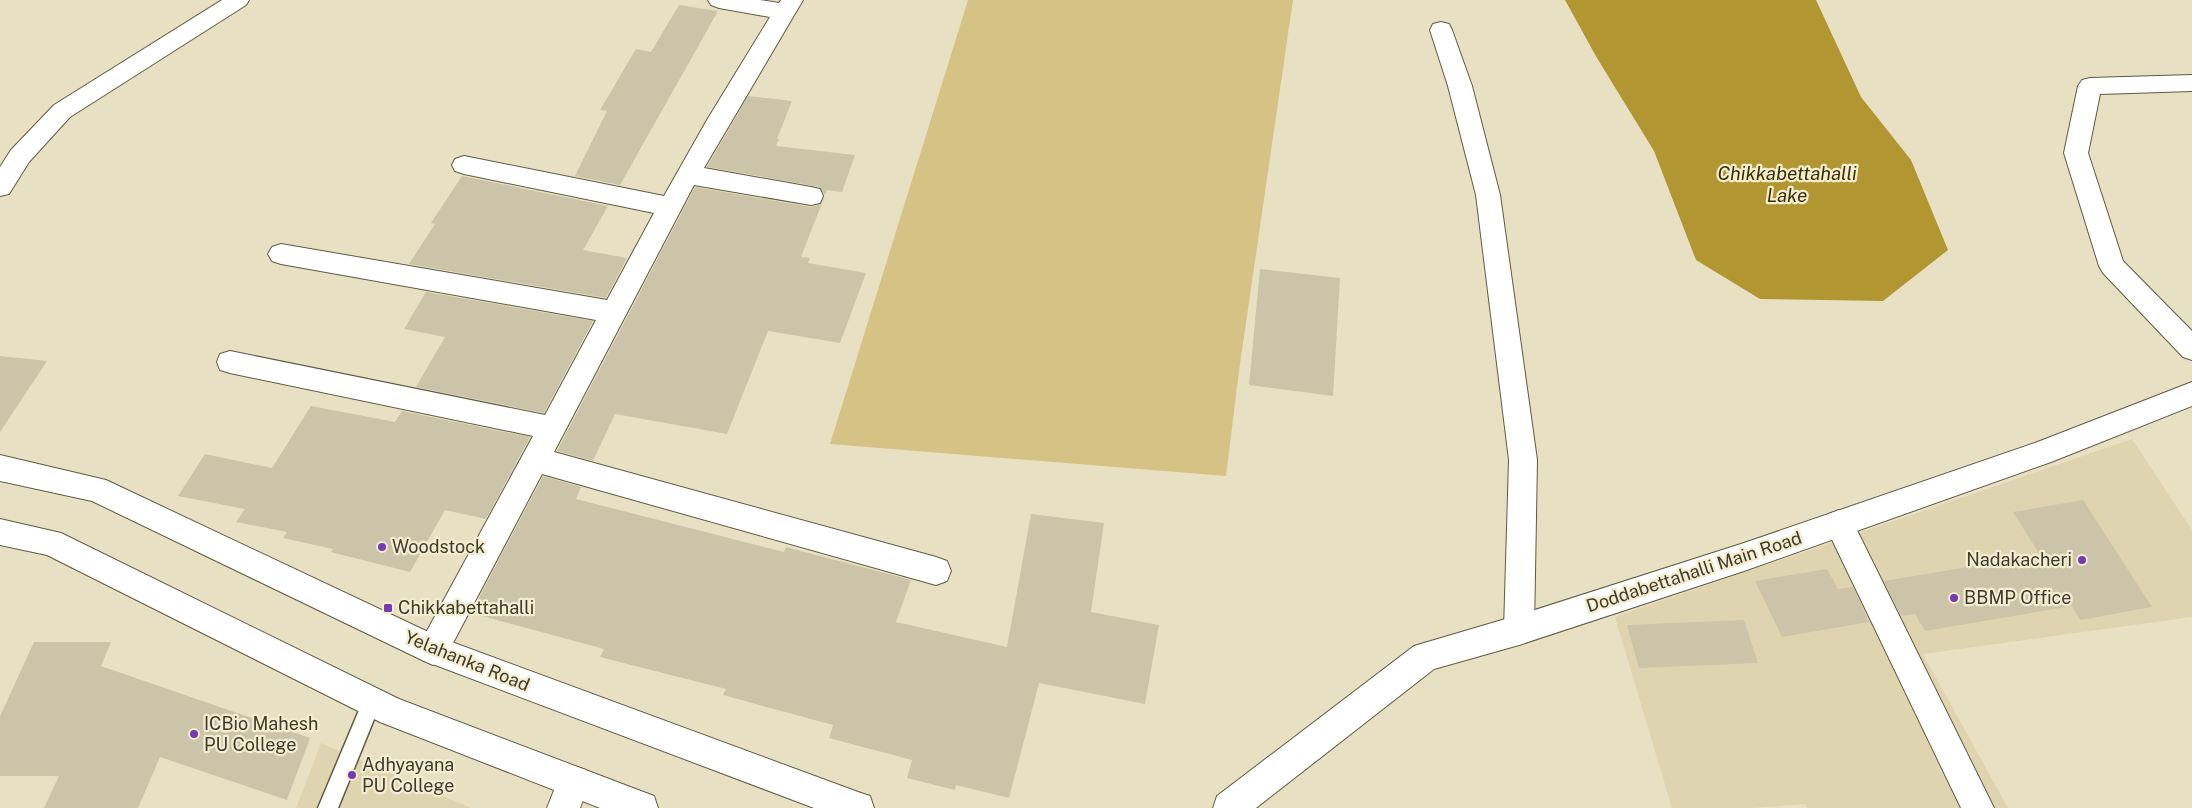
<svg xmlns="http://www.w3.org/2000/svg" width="2192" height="808" font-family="'Public Sans',sans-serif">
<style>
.built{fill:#dfd4b0}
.green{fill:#d5c386}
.water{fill:#b19632}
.building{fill:#ccc4a8}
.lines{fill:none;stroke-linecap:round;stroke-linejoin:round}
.lane-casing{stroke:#615a41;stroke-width:3}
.street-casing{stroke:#615a41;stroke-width:2}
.secondary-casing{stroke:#615a41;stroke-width:2}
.lane{fill:#fff;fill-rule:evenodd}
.street{fill:#fff;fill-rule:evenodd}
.secondary{fill:#fff;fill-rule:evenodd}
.poi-dot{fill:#763bb1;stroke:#f5edd0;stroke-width:2}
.labels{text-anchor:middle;stroke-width:4.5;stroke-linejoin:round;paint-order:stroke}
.poi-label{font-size:18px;fill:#3d3a2e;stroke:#f5edd0;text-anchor:start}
.street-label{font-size:18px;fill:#3d3a2e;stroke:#f5edd0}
.water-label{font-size:19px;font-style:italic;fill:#3a2e03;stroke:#f5edd0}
</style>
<rect width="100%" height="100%" fill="#e8e0c3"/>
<path class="built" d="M2132 439 2192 530V617L1923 654 2008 808H1807L1805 804 1752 808H1672L1615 617Z
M321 743 471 808H296Z"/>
<path class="green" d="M968 0H1293L1239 371 1226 476 830 444Z"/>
<path class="water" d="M1565 0H1816L1861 97 1911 160 1948 250 1883 301 1760 299 1696 260 1654 151 1597 58Z"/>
<path class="building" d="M679 5 718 11 620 185 575 176 607 111 600 110 636 49 651 52Z
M748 96 792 101 777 139H779L776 146 855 155 842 192 827 190 801 257 810 258 808 263 866 273 840 343 768 331 727 434 615 414 593 461 557 451 695 187 811 207 822 204 825 195 820 187 707 167Z
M462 176 608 206 583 250 627 258 606 298 409 264 435 224 431 223Z
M1260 269 1340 278 1333 396 1249 385Z
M426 292 593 321 544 413 416 387 445 337 404 329Z
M0 356 47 361 0 432Z
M311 406 395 422 402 411 530 437 486 519 445 510 410 572 331 552 333 549 283 538 287 532 236 522 245 509 178 496 205 454 272 468Z
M543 476 581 487 576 499 784 552 786 547 911 580 896 622 1007 647 1031 514 1104 523 1091 612 1159 625 1145 704 1039 683 1009 798 956 785 955 790 907 778 912 760 829 738 833 725 723 695 726 689 600 657 604 649 471 613Z
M2083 500 2152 607 2080 620 2072 606 1925 631 1915 614 1901 616 1884 581 2040 555 2013 512Z
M1827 569 1838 589 1853 587 1869 622 1782 637 1755 581Z
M1744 620 1758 663 1639 668 1627 625Z
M34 642H111L101 666 310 738 287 800 160 757 138 808H44L59 776H0V716Z"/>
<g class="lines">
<defs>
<path id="lane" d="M372 693 379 696 381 702 338 808H318L365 696Z"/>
<path id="street" d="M222 0H249L246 5 70 117 29 162 9 194 0 196V167L11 150 54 105Z
M708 0H760L779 3 781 0H803L704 168 811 187 820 189 823 196 820 203 811 205 694 185 554 452 936 557 947 561 951 571 947 581 936 585 542 474 444 660 433 665 422 660 418 650 422 640 533 436 230 373 220 370 217 362 220 354 230 351 545 415 596 320 281 264 272 261 268 254 272 247 281 244 607 300 654 213 464 174 455 171 452 165 455 159 464 156 664 196 707 120 770 17 719 8 711 5Z
M1441 22 1449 24 1452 30 1472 86 1500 195 1537 460 1534 630 1530 640 1519 645 1508 640 1504 630 1509 460 1476 195 1448 86 1430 30 1433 24Z
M2192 75V91L2100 94 2088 153 2123 261 2192 331V360L2183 357 2103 273 2099 266 2064 153 2078 86 2082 80 2090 78Z
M1839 510 1849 514 1994 808H1961L1824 523 1829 514Z
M574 766 586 770 590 782 580 808H547L562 770Z"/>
<path id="secondary" d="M2192 382V406L2051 462 1744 571 1519 645 1434 669 1256 808H1213L1217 796 1414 646 1519 615 1744 543 2035 443Z
M0 455 106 480 441 638 858 792 870 796 874 808H814L422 660 92 501 0 481Z
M0 519 61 533 399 699 654 796 658 808H600L380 722 47 555 0 545Z"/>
</defs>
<use href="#lane" class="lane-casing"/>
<use href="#street" class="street-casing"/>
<use href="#secondary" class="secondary-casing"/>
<use href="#lane" class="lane"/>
<use href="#street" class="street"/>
<use href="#secondary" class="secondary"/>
</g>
<g class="poi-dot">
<circle cx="382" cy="547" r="5"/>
<circle cx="2082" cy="560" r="5"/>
<circle cx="1954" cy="598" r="5"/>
<rect x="383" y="603" width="10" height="10" rx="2.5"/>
<circle cx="194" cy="734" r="5"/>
<circle cx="352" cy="775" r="5"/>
</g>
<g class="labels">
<g class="poi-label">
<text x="392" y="553">Woodstock</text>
<text x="2072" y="566" text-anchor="end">Nadakacheri</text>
<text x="1964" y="604">BBMP Office</text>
<text x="398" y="614">Chikkabettahalli</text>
<text x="204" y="730">ICBio Mahesh<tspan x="204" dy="21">PU College</tspan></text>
<text x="362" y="771">Adhyayana<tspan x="362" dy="21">PU College</tspan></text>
</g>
<g class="street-label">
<text transform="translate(1694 572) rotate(-18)" y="6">Doddabettahalli Main Road</text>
<text transform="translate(467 661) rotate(22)" y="6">Yelahanka Road</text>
</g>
<g class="water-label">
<text x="1787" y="180">Chikkabettahalli<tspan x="1787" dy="22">Lake</tspan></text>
</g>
</g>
</svg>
